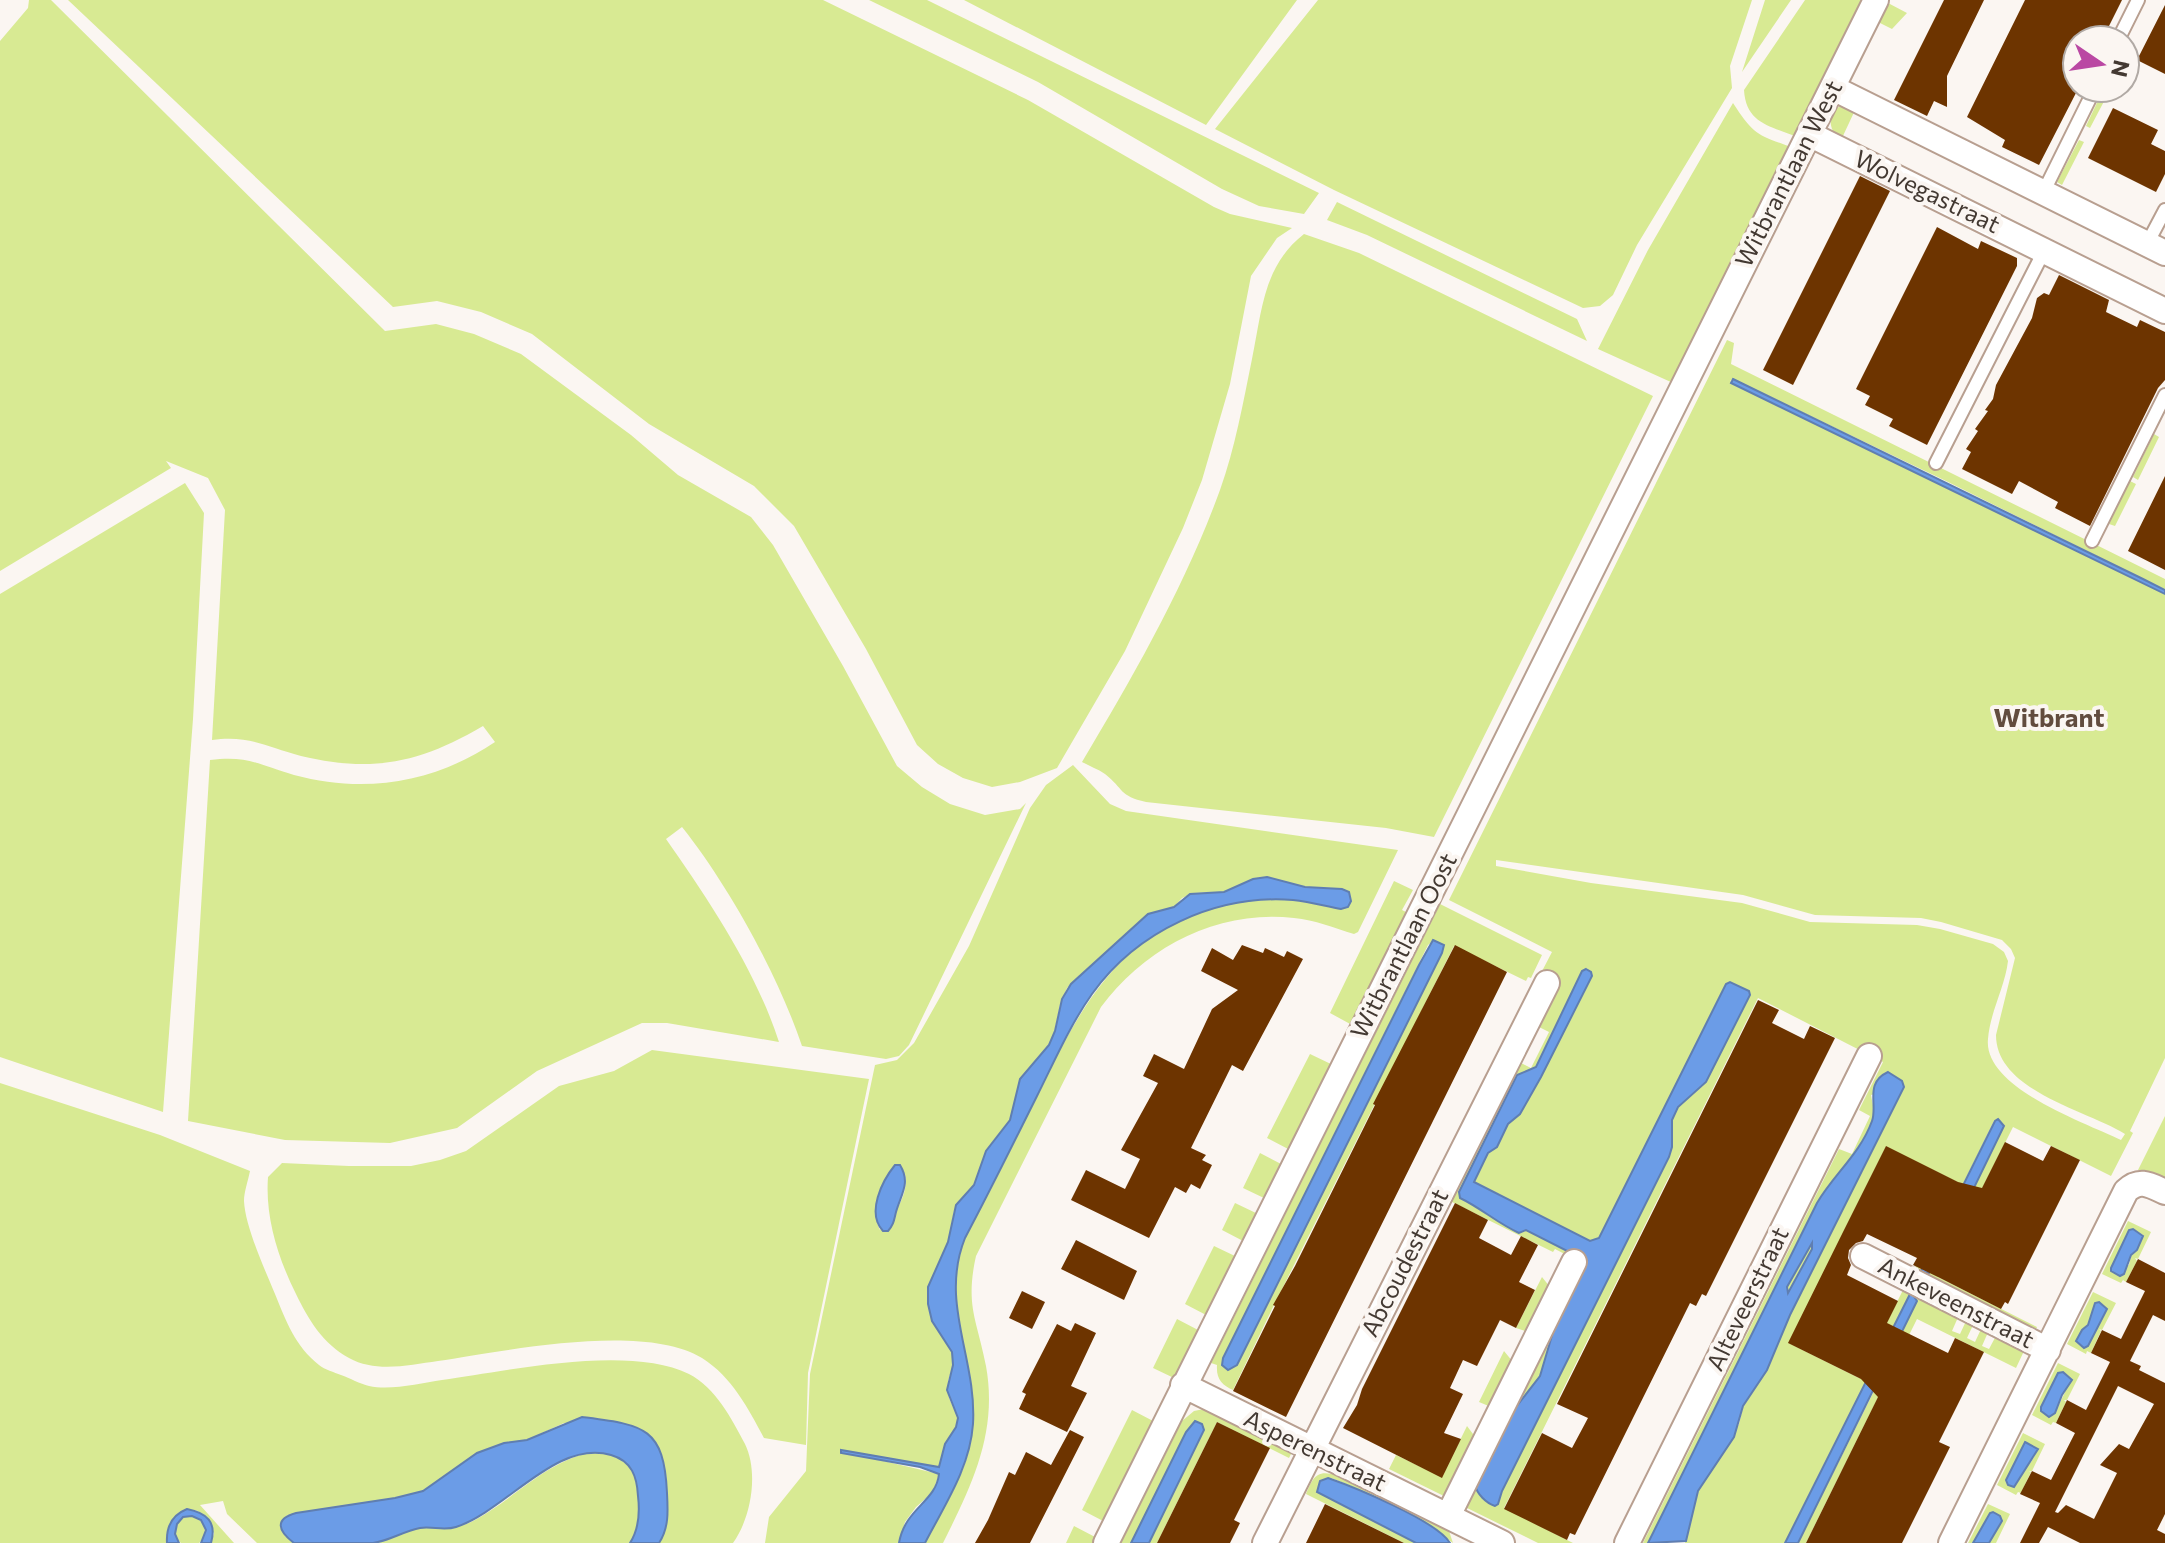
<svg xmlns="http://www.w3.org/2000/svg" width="2165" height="1543" font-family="Commissioner,sans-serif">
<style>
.green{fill:#d8ea93;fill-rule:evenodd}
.water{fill:#6b9ce7;stroke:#5f7eb1;stroke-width:2;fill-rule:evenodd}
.building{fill:#6d3400;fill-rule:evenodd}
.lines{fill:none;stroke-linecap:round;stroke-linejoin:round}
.service-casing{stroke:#b89f90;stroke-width:16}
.minor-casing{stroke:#b89f90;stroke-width:28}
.service{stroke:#fff;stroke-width:12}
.minor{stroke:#fff;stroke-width:24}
.labels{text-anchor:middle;stroke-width:8;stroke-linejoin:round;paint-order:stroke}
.street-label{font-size:24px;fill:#433932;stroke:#fbf6f2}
.neighbourhood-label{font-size:26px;font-weight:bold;fill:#624c3e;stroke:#fbf6f2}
</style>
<rect width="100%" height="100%" fill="#fbf6f2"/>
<path class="green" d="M29 0H51L385 331 436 324 474 334 521 354 631 435 678 475 751 517 773 545 843 666 897 766 922 787 950 804 985 815 1020 809 1026 803 909 1045 899 1056 886 1059 802 1046C778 975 729 886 682 827L666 839C709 900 756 971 779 1042L667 1023H642L537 1071 457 1128 390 1143 285 1140 188 1121 210 760C248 755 259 765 294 775 365 794 434 783 495 742L483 726C420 763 373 773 301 756 266 747 250 735 212 740L225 510 208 478 166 461 171 468 0 571V41L28 8Z
M68 0H823L1028 100 1214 207 1230 214 1292 228 1277 238 1251 276 1230 384 1202 480 1183 528 1125 651 1057 768 1020 782 992 787 963 778 938 764 917 745 866 649 794 526 754 486 649 424 532 334 481 312 437 301 393 307Z
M869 0H927L1319 193 1304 214 1259 206 1222 189 1038 82Z
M964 0H1297L1206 125Z
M1318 0H1752L1730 66 1732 88 1637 245 1613 295 1600 306 1583 308 1334 190 1215 129Z
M1765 0H1791L1742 72Z
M1805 0H1865L1797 137C1771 126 1746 124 1744 90Z
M1888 3 1907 13 1892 29 1878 22Z
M2104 88H2111L2090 128 2086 126Z
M1733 103C1753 134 1757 135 1791 147L1673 383 1598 349 1648 250Z
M1845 104 1856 108 1842 138 1833 131C1827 119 1833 108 1845 104Z
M2079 140 2084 142 2062 185 2057 182Z
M1337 202 1577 319 1587 341 1367 235 1327 220Z
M1304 234 1359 253 1653 396 1434 837 1386 828 1146 802C1119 796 1124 789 1105 774 1098 769 1089 766 1082 762 1134 675 1185 586 1220 490 1235 448 1243 403 1252 359 1262 311 1263 266 1304 234Z
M1727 340 1734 343 1731 364 2165 579V590L1946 481 1733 379 1730 381 2165 594V1058L2130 1131 2133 1133 2111 1176 2013 1127 1938 1277 2037 1327 2036 1329 1913 1271 1957 1182 1886 1147 1789 1343 1859 1378 1904 1288 1959 1315 1952 1331 1960 1334 1967 1319 1974 1323 1967 1338 1975 1342 1982 1327 1989 1330 1982 1346 1989 1349 1997 1334 2024 1351 2016 1368 1917 1319 1806 1543H1798L1876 1387 1911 1292 1785 1543H1685L1699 1489 1739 1424 1743 1407 1767 1370 1790 1315 1904 1087 1871 1095C1872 1101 1874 1108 1874 1114 1874 1141 1831 1180 1817 1203L1648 1543H1643L1839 1149 1852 1154 1870 1116 1859 1110 1883 1062 1758 998 1504 1508 1573 1543H1538L1461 1505 1582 1263 1555 1249 1553 1252 1450 1201 1519 1062 1531 1068 1549 1032 1537 1026 1540 975 1552 952 1449 900ZM1496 860 1743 895 1815 915 1921 918 1941 922 2002 940 2011 949 2015 958 1996 1035C1996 1091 2086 1110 2125 1134L2121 1140C2086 1123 1983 1088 1988 1039 1990 1012 2005 987 2008 961L2004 952 1993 944 1940 929 1917 925 1810 922 1742 903 1591 883 1496 866ZM1998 1119 2004 1126 1924 1273 1921 1272 1922 1268 1994 1121Z
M2154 434 2159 437 2138 480 2133 477Z
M2130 481 2136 484 2115 526 2109 524Z
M185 483 204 513 193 719 163 1112 0 1057V594Z
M1073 765 1110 804 1126 811 1398 850 1358 932 1354 934C1334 928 1315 920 1294 918 1219 909 1145 947 1101 1007L976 1256C965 1306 977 1319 986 1366 998 1432 972 1485 943 1543H925C943 1508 969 1471 972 1431 978 1363 938 1303 965 1238 988 1195 1010 1151 1031 1108 1078 1012 1119 923 1236 903 1260 899 1285 898 1309 902 1321 904 1333 909 1345 909L1333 888 1305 887 1267 877 1253 879 1224 892 1194 893 1182 898 1174 907 1143 918 1106 955 1067 988 1060 1005 1053 1038 1045 1051 1020 1079 1010 1120 990 1145 974 1185 954 1211 948 1242 928 1287V1304L932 1321 952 1352 953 1365 948 1381 949 1398 958 1418 956 1427 945 1444 939 1467 841 1451 939 1474 933 1492 916 1507 905 1522 899 1543H765L769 1517 806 1471 810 1374 875 1065 897 1060 914 1043 969 946 1030 808 1046 785ZM895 1165 905 1174C909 1196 894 1215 880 1230 869 1208 881 1183 895 1165Z
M1394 881 1413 890 1402 910 1408 913 1352 1025 1330 1013Z
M1440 904 1542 955 1531 978 1528 977 1526 981 1454 946 1274 1305 1233 1390C1222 1385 1216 1379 1217 1365L1211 1363ZM1434 940 1443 945 1442 953 1237 1365 1229 1370 1222 1365 1224 1358 1428 945Z
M652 1050 869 1079 808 1373 806 1445 764 1438C748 1408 732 1377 702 1358 643 1322 505 1351 438 1361 409 1365 376 1373 349 1358 323 1344 308 1319 296 1294 278 1258 265 1217 268 1177L282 1163 349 1166H411L440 1160 466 1151 559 1086 614 1071Z
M1310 1054 1333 1065 1290 1150 1267 1138Z
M0 1083 160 1135 250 1171C248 1181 244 1192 244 1201 245 1226 265 1270 275 1294 286 1321 295 1346 319 1365 325 1370 334 1372 341 1375 350 1378 360 1384 369 1386 391 1391 420 1383 442 1380 507 1371 628 1344 689 1374 716 1388 731 1418 745 1444 759 1473 751 1518 733 1543H659L668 1515 666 1474 564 1423 527 1440 504 1443 423 1491 395 1498 286 1516 285 1536 294 1543H257L227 1514 223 1501 200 1505 234 1543H211L214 1533 198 1511 187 1509 166 1536 167 1543H0Z
M2165 1116V1183L2138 1170Z
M1260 1153 1283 1165 1266 1199 1243 1188Z
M1235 1203 1258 1214 1245 1242 1222 1230Z
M2128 1221 2151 1232 2138 1259 2135 1258 2137 1261 2126 1282 2123 1280 2121 1283 2102 1274ZM2133 1229 2143 1235 2131 1255 2129 1265 2111 1268 2129 1230Z
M1813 1242V1249L1788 1293 1787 1287Z
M1214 1246 1237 1257 1208 1316 1185 1304Z
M1542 1277 1550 1287 1528 1332 1516 1328Z
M2093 1292 2116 1303 2102 1330 2099 1329 2101 1331 2091 1353 2087 1351 2086 1354 2067 1344ZM2096 1302H2099L2100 1323 2088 1346V1325Z
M1177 1319 1200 1331 1176 1379 1153 1368Z
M1504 1351 1513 1362 1491 1407 1479 1402Z
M2058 1363 2080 1374 2067 1400H2064L2066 1402 2056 1423 2053 1422 2051 1425 2032 1415ZM2058 1374 2065 1392 2055 1413 2049 1417 2041 1411V1407Z
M1204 1409 1292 1452 1289 1458 1217 1422 1157 1543H1149L1204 1431 1186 1432 1131 1543H1121L1182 1421 1194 1411Z
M1132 1410 1155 1422 1105 1522 1082 1510Z
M1467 1426 1476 1438 1450 1499 1389 1469 1396 1455 1442 1477Z
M2023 1433 2045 1444 2032 1471H2029L2031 1472 2021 1493 2018 1492 2016 1495 1997 1485ZM2025 1442 2038 1449 2031 1462 2006 1483Z
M597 1451C608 1454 624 1457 632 1467 644 1484 641 1527 630 1543H374C389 1538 405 1530 421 1528 442 1525 454 1531 475 1520 517 1497 548 1459 597 1451Z
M1333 1470 1448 1528 1453 1543C1419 1517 1373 1494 1331 1478L1416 1543H1404L1306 1494C1311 1482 1315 1470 1331 1474Z
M1988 1504 2010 1514 1996 1543H1989L1992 1539 1990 1513 1973 1543H1968Z
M175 1531a15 15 0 1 1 30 0a15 15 0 1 1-30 0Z
M1074 1526 1097 1538 1095 1543H1066Z"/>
<path class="water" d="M1733 379 2143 579 2165 590V594L1731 383Z
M1267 877 1305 887 1342 889 1349 892 1351 901 1348 907 1341 909C1325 906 1310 902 1293 900 1216 894 1137 931 1092 994 1070 1025 1054 1062 1037 1096 1013 1144 990 1191 965 1238 939 1303 977 1358 973 1424 970 1468 944 1506 925 1543H899C905 1508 936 1502 939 1474L920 1467 841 1453V1450L939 1467 945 1444 956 1427 958 1418 947 1390 953 1365 952 1352 932 1321 928 1304V1287L948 1242 956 1205 974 1185 986 1151 1010 1120 1020 1079 1049 1045 1055 1031 1062 999 1071 984 1148 914 1174 907 1190 894 1224 892 1253 879Z
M1433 940 1444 945 1442 953 1237 1365 1228 1370 1222 1365 1223 1358 1419 965Z
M1586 969 1591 972 1592 976 1541 1077 1520 1114 1508 1124 1497 1147 1488 1153 1474 1182 1590 1241 1599 1238 1726 984 1730 982 1749 991 1750 995 1706 1082 1678 1107 1672 1120V1147L1669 1157 1502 1491 1498 1504 1495 1506C1486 1503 1477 1494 1475 1485L1513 1411 1540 1376 1553 1332 1587 1261 1526 1230 1519 1233C1497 1223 1481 1208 1460 1198L1459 1192 1517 1075 1536 1067 1582 971Z
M1888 1072 1902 1081 1904 1087 1790 1315 1767 1370 1743 1406 1734 1437 1698 1491 1686 1541 1648 1543 1817 1203C1834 1174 1860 1154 1872 1121 1878 1105 1864 1083 1888 1072ZM1812 1243V1249L1788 1293 1787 1287Z
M1998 1119 2004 1126 1936 1266 1929 1273 1921 1272 1922 1268 1995 1121Z
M895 1165H900C911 1183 901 1194 896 1212 894 1220 894 1224 888 1231H883C866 1213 882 1181 895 1165Z
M2133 1229 2143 1236 2137 1250 2131 1255 2124 1274 2120 1276 2111 1271V1268L2129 1230Z
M1911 1292 1917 1301 1798 1543H1785Z
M2099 1302 2107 1309 2088 1346 2084 1348 2076 1341 2082 1330 2088 1325 2095 1303Z
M2063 1372 2072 1380 2062 1395 2055 1413 2049 1417 2041 1411V1407L2058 1373Z
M582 1417C643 1425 664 1426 667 1493 668 1511 669 1528 659 1543H630C639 1529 640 1513 638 1496 637 1477 632 1461 611 1455 556 1439 506 1511 456 1527 444 1531 432 1526 420 1528 404 1531 389 1541 373 1543 348 1543 320 1543 294 1543 278 1531 274 1519 296 1513L395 1498 423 1491 477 1453 504 1443 527 1440Z
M1195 1421 1202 1424 1204 1430 1149 1543H1131L1186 1432Z
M2025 1442 2038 1449 2014 1487 2008 1485 2006 1480Z
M1328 1478C1354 1487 1437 1521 1450 1543H1416L1317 1492 1320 1481Z
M187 1509C207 1513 217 1522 211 1543H201L206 1530 201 1520 192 1516 183 1517 177 1524 175 1534 179 1543H167C166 1527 172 1515 187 1509Z
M1993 1512 2000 1516 2002 1521 1989 1543H1973L1990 1513Z"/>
<path class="building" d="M1944 0H1984L1947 76V107L1934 101 1927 116 1894 100Z
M2025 0H2122L2102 40H2077V91L2039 165 2002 147 2005 140 1967 117Z
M2165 5V74L2137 60Z
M2113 108 2158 130 2151 144 2165 151V174L2156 192 2088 158Z
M1860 176 1890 191 1793 385 1763 370Z
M1937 227 1978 249 1981 241 2017 258V266L1927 445 1889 426 1893 419 1865 405 1870 396 1856 389Z
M2059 275 2109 300 2106 312 2137 327 2140 320 2165 332V380L2158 388 2090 526 2055 508 2058 502 2019 481 2012 494 1962 469 1971 452 1966 449 1978 431 1975 429 1988 411 1985 410 1993 399 1996 385 2032 318 2037 298 2044 293 2049 295Z
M2165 476V570L2128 551Z
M1242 945 1263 953 1265 948 1284 957 1287 951 1303 959 1243 1071 1232 1065 1191 1148 1206 1155 1202 1160 1212 1165 1200 1189 1191 1184 1186 1193 1175 1187 1149 1238 1071 1200 1086 1170 1125 1189 1140 1159 1121 1150 1158 1083 1143 1076 1154 1054 1184 1069 1212 1009 1238 990 1201 971 1212 948 1233 960Z
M1455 945 1507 972 1286 1417 1233 1391 1275 1306 1273 1305 1295 1266 1375 1105 1373 1104Z
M1758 1000 1779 1010 1772 1023 1804 1039 1810 1026 1835 1038 1706 1296 1702 1294 1696 1306 1690 1303 1575 1535 1570 1533 1567 1540 1504 1509 1542 1433 1572 1448 1588 1418 1557 1404Z
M2005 1142 2043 1161 2051 1146 2080 1160 2008 1304 2005 1302 2001 1309 1940 1278 1913 1265 1917 1258 1867 1234 1863 1241 1856 1243 1849 1250 1848 1258 1851 1265 1847 1275 1898 1301 1887 1323 1948 1353 1955 1338 1984 1352 1939 1442 1950 1447 1902 1543H1806L1878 1397 1861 1379 1788 1343 1843 1232 1886 1146 1958 1182 1982 1188Z
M1455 1203 1488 1220 1479 1238 1496 1247 1511 1255 1521 1236 1538 1245 1519 1282 1535 1290 1516 1328 1500 1320 1477 1366 1463 1360 1450 1388 1463 1394 1444 1433 1461 1439 1442 1478 1343 1428 1357 1405 1362 1389Z
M1076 1240 1137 1271 1124 1300 1061 1269Z
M2138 1259 2165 1273V1321L2153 1315 2130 1361 2141 1366 2139 1370 2165 1383V1514L2157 1530 2165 1534V1543H2080L2048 1527 2039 1543H2020L2040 1503 2020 1494 2032 1471 2051 1480 2075 1433 2056 1423 2067 1400 2086 1410 2110 1362 2091 1353 2102 1330 2121 1339 2145 1291 2126 1282ZM2118 1386 2154 1404 2129 1449 2119 1444 2100 1465 2117 1473 2094 1519 2066 1505 2058 1513 2055 1512Z
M1022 1291 1045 1302 1032 1329 1009 1318Z
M1075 1323 1096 1333 1071 1386 1087 1393 1067 1432 1019 1409 1026 1394 1022 1392 1057 1324 1071 1331Z
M1217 1422 1270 1448 1234 1520 1240 1523 1230 1543H1157Z
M1070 1430 1084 1437 1030 1543H975L988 1520 1009 1472 1015 1475 1026 1452 1051 1465Z
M1325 1504 1404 1543H1306Z"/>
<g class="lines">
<defs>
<path id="service" d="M2118 40 2138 0
M2043 193 2095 88
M2147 244 2165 210
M1936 463 2044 251
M2092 541 2165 395"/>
<path id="minor" d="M1833 88 2165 253
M1809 134 2165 311
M1863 1256 2048 1350
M1183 1385 1502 1543
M1448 1516 1574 1262
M1106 1543 1876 0
M1265 1543 1547 983
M1627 1543 1869 1056
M1951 1543 2126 1191C2140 1178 2150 1185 2165 1192"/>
</defs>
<use href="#service" class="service-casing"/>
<use href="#minor" class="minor-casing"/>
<use href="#service" class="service"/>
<use href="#minor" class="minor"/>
</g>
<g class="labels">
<g class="street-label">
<text transform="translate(1789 174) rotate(-63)" y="8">Witbrantlaan West</text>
<text transform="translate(1927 192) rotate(26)" y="8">Wolvegastraat</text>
<text transform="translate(1404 946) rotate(-63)" y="8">Witbrantlaan Oost</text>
<text transform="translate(1405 1263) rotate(-63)" y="8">Abcoudestraat</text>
<text transform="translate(1748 1299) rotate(-64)" y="8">Alteveerstraat</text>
<text transform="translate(1956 1303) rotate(27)" y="8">Ankeveenstraat</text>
<text transform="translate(1315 1451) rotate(26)" y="8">Asperenstraat</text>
</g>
<g class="neighbourhood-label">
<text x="2049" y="727">Witbrant</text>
</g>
</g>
<g transform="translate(2101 64) rotate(103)"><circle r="38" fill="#fbf6f2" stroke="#b1aaa5" stroke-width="2"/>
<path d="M0-6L14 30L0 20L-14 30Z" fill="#ba48a3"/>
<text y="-12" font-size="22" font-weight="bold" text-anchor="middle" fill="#433932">N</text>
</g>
</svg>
